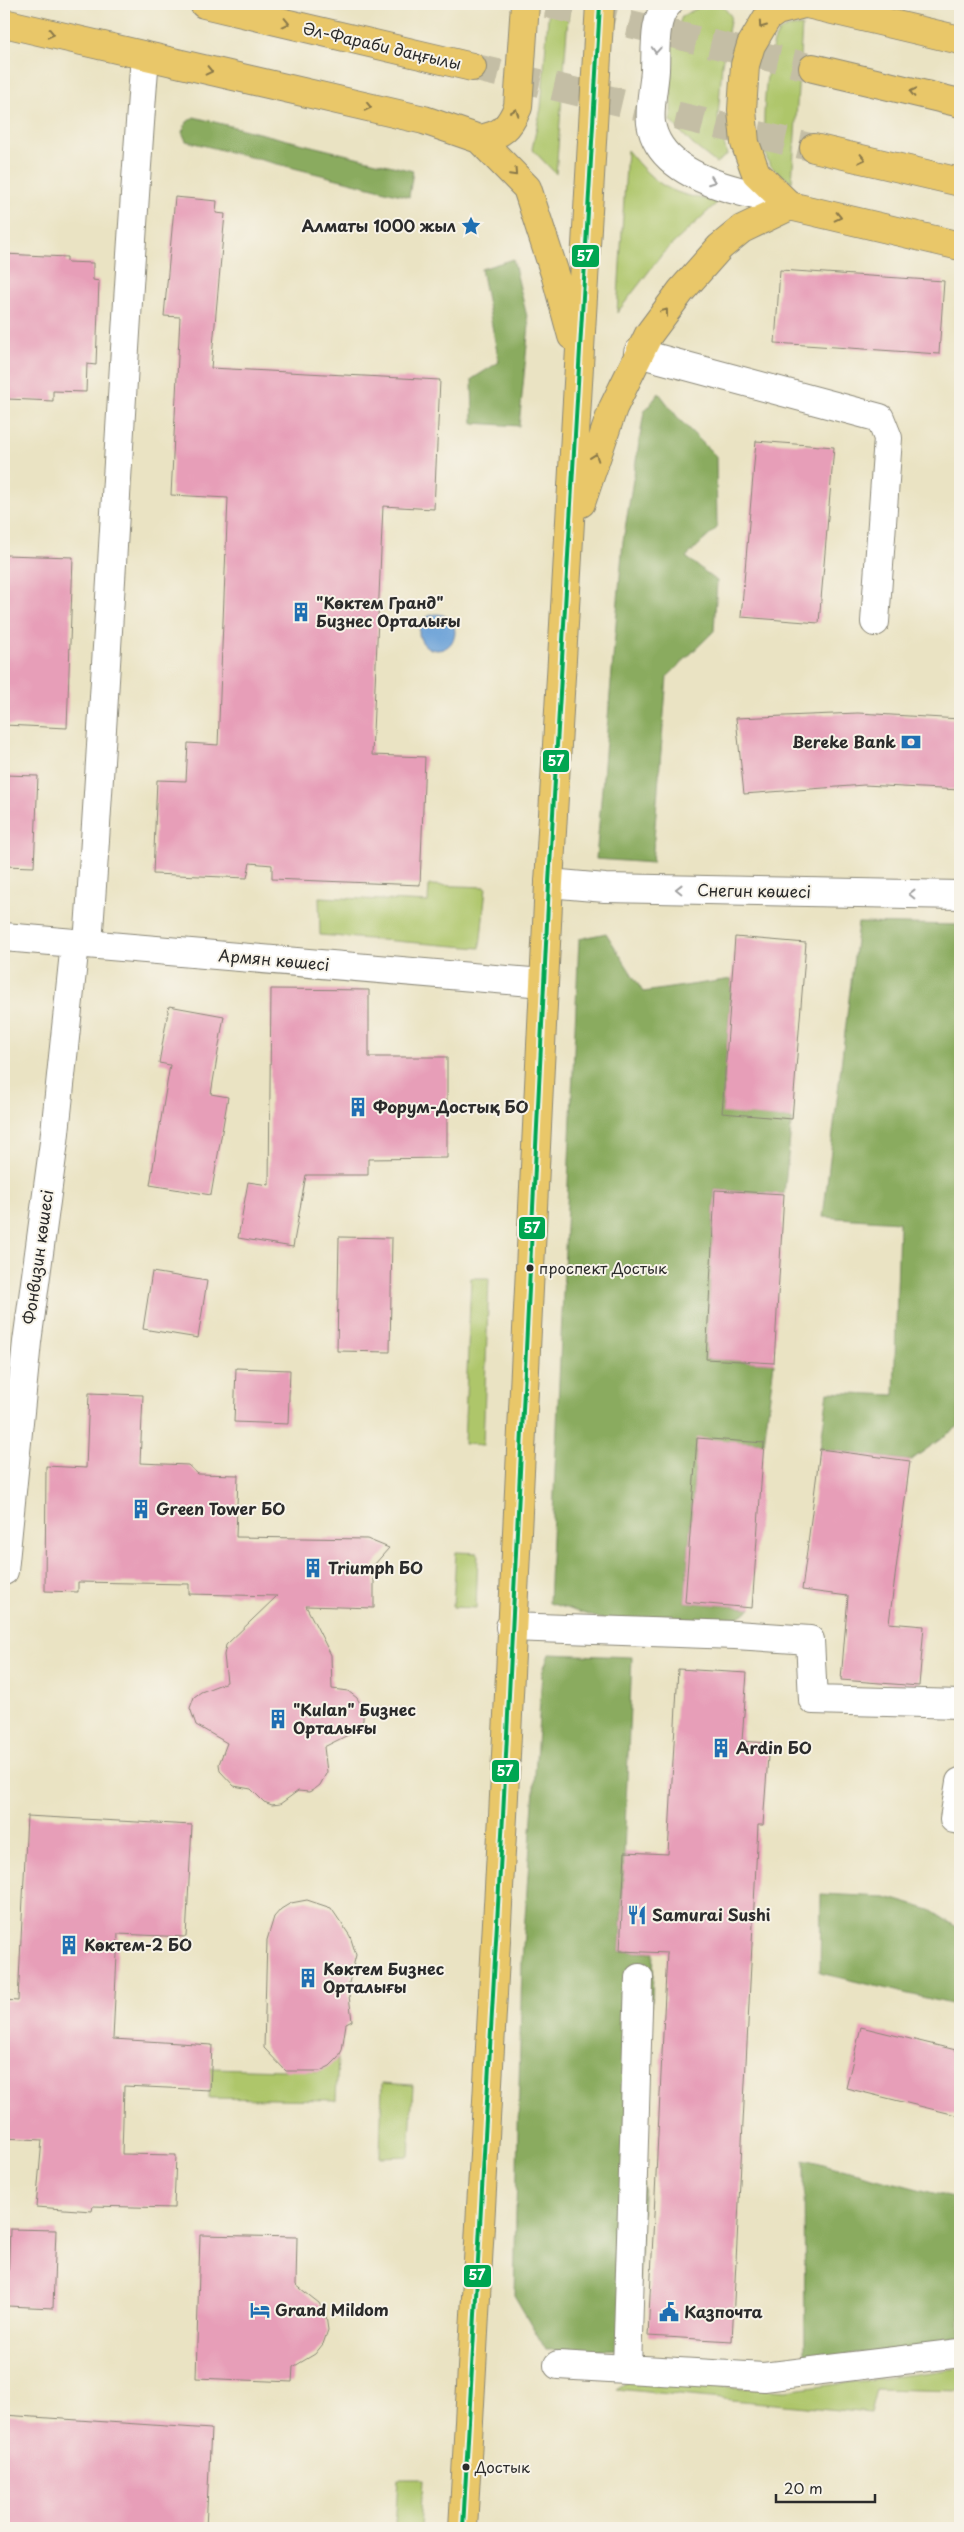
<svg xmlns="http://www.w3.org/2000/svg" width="964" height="2532" font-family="'Playpen Sans',sans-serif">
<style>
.green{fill:#aec66b;stroke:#6c784b}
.forest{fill:#8aab5f;stroke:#5a6b45}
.water{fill:#6aa1d8;stroke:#4a6682}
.building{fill:#e79eb8}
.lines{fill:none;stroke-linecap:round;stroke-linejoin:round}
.major-tunnel{stroke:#c4bea5;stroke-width:28;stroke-dasharray:28 14;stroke-linecap:butt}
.minor-casing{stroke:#8a8777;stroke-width:30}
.major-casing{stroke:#8a8777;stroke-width:30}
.minor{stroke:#fff;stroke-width:28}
.major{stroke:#e9c769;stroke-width:28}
.bus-1-casing{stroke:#f7f3e8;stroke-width:8}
.bus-1{stroke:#00a651;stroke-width:4}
.oneway{stroke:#8a794a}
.oneway2{stroke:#a0a0a0}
.bus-dot{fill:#2b2b2b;stroke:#f7f3e8;stroke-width:2}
.labels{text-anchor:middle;stroke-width:4;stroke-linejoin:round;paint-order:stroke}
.bus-label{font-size:15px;fill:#2b2b2b;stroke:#f7f3e8;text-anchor:start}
.street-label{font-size:16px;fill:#2b2b2b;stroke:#f7f3e8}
.poi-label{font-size:16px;font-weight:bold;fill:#2b2b2b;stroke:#f7f3e8;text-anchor:start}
.line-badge{stroke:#f7f3e8;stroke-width:2}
.badge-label{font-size:14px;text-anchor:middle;font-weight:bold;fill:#fff}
</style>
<rect width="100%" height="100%" fill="#f7f3e8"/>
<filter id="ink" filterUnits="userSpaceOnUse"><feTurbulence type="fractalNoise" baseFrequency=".02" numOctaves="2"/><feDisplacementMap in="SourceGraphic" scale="10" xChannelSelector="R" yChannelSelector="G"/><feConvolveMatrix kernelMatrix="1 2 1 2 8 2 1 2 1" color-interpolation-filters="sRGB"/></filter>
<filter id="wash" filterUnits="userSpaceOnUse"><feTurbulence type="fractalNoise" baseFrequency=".0096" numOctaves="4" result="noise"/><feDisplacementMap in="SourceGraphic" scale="20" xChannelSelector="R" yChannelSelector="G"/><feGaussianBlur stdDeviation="1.12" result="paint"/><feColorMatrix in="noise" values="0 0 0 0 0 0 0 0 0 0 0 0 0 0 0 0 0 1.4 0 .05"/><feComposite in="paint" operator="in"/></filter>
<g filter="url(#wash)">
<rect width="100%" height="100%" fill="#eae3c3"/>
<path class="green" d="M549 4H569L556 174 532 149 541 108Z
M721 4 731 16 722 64 718 118 727 155 716 163 692 144 671 121V47L682 16 704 5Z
M802 26 792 182C783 176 771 170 767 159 760 140 765 45 780 31 786 26 795 27 802 26Z
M627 150C657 187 671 195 719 201L663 253 617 313Z
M429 885 486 887 480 948 320 935 319 897 428 902Z
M471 1278H489L483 1445 464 1444Z
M456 1552 478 1553 476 1608 453 1607Z
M338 2058 336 2100 209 2098 211 2068 320 2071Z
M382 2083 413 2085 409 2156 380 2157Z
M960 2368V2391L876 2389 870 2413 616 2389 631 2380 785 2391Z
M398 2479H423L420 2528H395Z"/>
<path class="forest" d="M194 117 413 171 409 197 186 141 182 132 187 122Z
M513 259 529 325 519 426 473 423 472 379 499 362 481 269Z
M659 393 679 419 716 456 717 528 686 557 717 581 714 631 667 677 652 863 596 859 623 541 644 412Z
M858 923 960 925 959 1426 910 1461 820 1449 828 1392 894 1395 899 1222 823 1217Z
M606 933 643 992 732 979 722 1112 792 1119 784 1194 715 1190 706 1359 774 1363 764 1443 697 1439 685 1602 752 1608 735 1620 608 1621 549 1603 579 939Z
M549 1654 632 1657 620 1951 654 1953 636 2349 546 2350 514 2295 522 1961 542 1673Z
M821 1894 886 1897 930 1910 960 1929V2006L820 1973Z
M804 2159 960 2200V2342L805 2360Z"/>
<path class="water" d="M419 632a18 18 0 1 1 36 0a18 18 0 1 1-36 0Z"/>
<g id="blocks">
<path class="building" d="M175 197 217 201 216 213 225 214 211 368 440 380 434 509 383 506 377 641 372 755 425 757 420 885 272 879V865L250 863 247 878 153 874 157 780 186 781 188 743 218 745 228 498 171 495 180 317 164 316Z
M4 254 67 257V262L93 263V280L99 281 96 365 87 364 86 392 53 391V401L7 399 8 389H4Z
M780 270 944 281 939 354 775 343Z
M756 441 834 447 819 623 741 617Z
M4 555 73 557 67 728 4 725Z
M858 713 960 719V790L864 785 744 794 736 718Z
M4 775 38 776 34 867 4 866Z
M735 937 806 943 792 1119 722 1113Z
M271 989 369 990V1057H447V1158L368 1159V1175H306L293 1247 238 1238 248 1182 269 1185Z
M169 1006 224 1016 211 1094 228 1097 211 1195 150 1185 170 1065 159 1063Z
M715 1190 784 1194 774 1363 706 1359Z
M339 1237 392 1238 390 1352 337 1351Z
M152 1272 207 1281 198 1338 143 1329Z
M236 1368 290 1370 288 1424 234 1422Z
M89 1393 143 1395 140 1463 188 1465 198 1474 238 1475 236 1537 367 1539 389 1548 374 1565V1608L306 1606 331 1655 332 1689 348 1691 357 1698 363 1709V1720L358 1730 324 1747 327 1772 320 1785 315 1789 309 1792 298 1791 280 1804 272 1805 264 1802 251 1789 234 1786 220 1771 219 1764 227 1743 196 1725 190 1708 194 1697 201 1692 227 1682 224 1655 226 1645 277 1596 189 1594V1584L78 1582V1592L45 1591 46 1466 86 1468Z
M697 1438 764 1443 752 1608 685 1602Z
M820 1449 910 1461 889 1623 924 1626 919 1686 841 1680 848 1596 802 1590Z
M678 1669 747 1673 742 1741 769 1743 763 1825H758L732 2341 648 2336 667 1953 620 1951 625 1852 668 1854Z
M27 1816 192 1825 186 1937 118 1934 113 2039 212 2045 210 2090 124 2086 122 2154 176 2155 174 2208 93 2206 92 2211 36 2207 42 2140 4 2138V2000L18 2001Z
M307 1900 331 1908 350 1936 356 1955 348 1987 352 2021 346 2024 342 2050 338 2058 330 2066 320 2071H286L264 2048 267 1940 274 1917 281 1909 291 1903Z
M861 2027 960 2051V2116L846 2088Z
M10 2229 56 2230 53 2308 7 2306Z
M200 2235 297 2237 296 2285 319 2303 326 2316 328 2330 323 2344 315 2354 293 2367 292 2382 196 2378Z
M4 2415 211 2429 206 2528H4Z"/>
</g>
</g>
<g filter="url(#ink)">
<use href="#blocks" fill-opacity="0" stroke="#8a8777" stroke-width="1"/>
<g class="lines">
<path class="major-tunnel" d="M547 4 813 68
M472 67 814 148"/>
<defs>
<path id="minor" d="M668 4C653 18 656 51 655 70 654 87 649 106 651 123 657 164 704 182 739 191 756 196 775 198 790 206
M638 353 880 418 888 438 875 622
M549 883 605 888 960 895
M4 937 543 983
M88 944C109 648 122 352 145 56
M4 1571 27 1342 54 1142 75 943
M510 1627 735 1635 810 1640 813 1700 960 1704
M960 1782 954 1819 960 1820
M558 2365 764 2377 960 2353
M627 2368 639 1978"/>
<path id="major" d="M204 4 472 67
M804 4 777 11 767 18 751 45 745 65 742 110 745 143 756 173 790 206 960 246
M807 4 960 40
M4 23 424 120 479 139 527 188 556 277 572 336
M813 68 960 103
M479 139C502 135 509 128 518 107L525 4
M814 148 960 182
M581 503 613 408 649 334 681 291 720 247 742 229 790 206
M463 2528 503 1816 549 883 600 4"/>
</defs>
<use href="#minor" class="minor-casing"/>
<use href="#major" class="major-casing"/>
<use href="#minor" class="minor"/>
<use href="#major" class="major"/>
<defs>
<path id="bus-1" d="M463 2528 503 1816 549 883 600 4"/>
</defs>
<use href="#bus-1" class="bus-1-casing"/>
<use href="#bus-1" class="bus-1"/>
</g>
<defs><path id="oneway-chevron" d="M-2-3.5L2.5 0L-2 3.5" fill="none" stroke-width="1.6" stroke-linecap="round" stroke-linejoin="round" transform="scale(1.25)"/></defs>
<g class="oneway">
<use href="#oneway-chevron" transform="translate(286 23) rotate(13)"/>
<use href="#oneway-chevron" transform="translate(762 25) rotate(125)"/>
<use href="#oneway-chevron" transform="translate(51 34) rotate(13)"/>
<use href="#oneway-chevron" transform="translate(209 71) rotate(13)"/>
<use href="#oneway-chevron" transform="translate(913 92) rotate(-167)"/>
<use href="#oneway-chevron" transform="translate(368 107) rotate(13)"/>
<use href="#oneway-chevron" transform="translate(515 112) rotate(-71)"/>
<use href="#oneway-chevron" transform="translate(862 159) rotate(13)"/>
<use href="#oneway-chevron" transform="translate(514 173) rotate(47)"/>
<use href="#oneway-chevron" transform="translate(838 217) rotate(13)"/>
<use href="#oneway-chevron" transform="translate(665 312) rotate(-53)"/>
<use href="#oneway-chevron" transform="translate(595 457) rotate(-71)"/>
</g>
<g class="oneway2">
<use href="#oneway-chevron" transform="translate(656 50) rotate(94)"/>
<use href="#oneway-chevron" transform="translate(712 181) rotate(21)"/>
<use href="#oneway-chevron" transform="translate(679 889) rotate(-179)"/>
<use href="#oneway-chevron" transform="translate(912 894) rotate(-179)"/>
</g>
</g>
<defs>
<symbol id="sight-bare" viewBox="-9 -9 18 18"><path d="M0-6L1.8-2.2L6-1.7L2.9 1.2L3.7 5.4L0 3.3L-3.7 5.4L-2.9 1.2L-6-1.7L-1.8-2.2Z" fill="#1f6fb2" stroke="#f7f3e8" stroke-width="2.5" paint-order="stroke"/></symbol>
<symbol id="building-bare" viewBox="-9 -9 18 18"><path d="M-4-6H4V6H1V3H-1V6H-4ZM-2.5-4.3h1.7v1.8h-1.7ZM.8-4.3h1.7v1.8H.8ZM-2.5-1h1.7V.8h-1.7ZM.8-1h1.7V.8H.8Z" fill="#1f6fb2" stroke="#f7f3e8" stroke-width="2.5" paint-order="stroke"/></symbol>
<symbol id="bank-bare" viewBox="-9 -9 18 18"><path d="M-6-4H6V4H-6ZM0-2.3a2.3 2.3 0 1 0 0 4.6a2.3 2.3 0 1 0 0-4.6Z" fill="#1f6fb2" stroke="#f7f3e8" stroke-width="2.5" paint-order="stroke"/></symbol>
<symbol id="restaurant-bare" viewBox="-9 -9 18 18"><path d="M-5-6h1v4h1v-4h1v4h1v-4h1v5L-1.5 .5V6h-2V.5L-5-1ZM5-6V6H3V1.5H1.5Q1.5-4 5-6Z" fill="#1f6fb2" stroke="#f7f3e8" stroke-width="2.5" paint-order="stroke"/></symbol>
<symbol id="hotel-bare" viewBox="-9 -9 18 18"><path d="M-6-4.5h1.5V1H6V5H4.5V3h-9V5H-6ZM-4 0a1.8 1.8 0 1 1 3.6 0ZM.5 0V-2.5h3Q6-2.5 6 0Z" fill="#1f6fb2" stroke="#f7f3e8" stroke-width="2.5" paint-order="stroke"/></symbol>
<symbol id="civic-bare" viewBox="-9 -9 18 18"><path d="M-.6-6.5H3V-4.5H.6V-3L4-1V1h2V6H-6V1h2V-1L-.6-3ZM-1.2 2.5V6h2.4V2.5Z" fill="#1f6fb2" stroke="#f7f3e8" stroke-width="2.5" paint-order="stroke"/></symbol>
</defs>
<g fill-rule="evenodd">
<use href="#sight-bare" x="457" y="212" width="28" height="28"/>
<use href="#building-bare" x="287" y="598" width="28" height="28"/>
<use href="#bank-bare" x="897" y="728" width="28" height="28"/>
<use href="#building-bare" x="344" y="1093" width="28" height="28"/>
<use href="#building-bare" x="127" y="1495" width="28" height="28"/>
<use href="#building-bare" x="299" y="1554" width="28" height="28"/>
<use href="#building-bare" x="264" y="1705" width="28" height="28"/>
<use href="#building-bare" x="707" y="1734" width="28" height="28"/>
<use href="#restaurant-bare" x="623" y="1901" width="28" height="28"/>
<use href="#building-bare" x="55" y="1931" width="28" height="28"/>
<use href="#building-bare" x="294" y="1964" width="28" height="28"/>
<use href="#hotel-bare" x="246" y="2296" width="28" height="28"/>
<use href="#civic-bare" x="655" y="2298" width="28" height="28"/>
</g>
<g class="bus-dot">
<circle cx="530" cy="1268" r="4.5"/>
<circle cx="466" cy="2467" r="4.5"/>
</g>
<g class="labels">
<g class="bus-label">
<text x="539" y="1274">проспект Достык</text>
<text x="475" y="2473">Достык</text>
</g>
<g class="street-label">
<text transform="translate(382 46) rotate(13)" y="6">Әл-Фараби даңғылы</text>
<text transform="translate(754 891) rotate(1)" y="6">Снегин көшесі</text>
<text transform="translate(274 960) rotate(5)" y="6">Армян көшесі</text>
<text transform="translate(38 1257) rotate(-82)" y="6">Фонвизин көшесі</text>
</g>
<g class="poi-label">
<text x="456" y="232" text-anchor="end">Алматы 1000 жыл</text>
<text x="316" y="609">"Көктем Гранд"<tspan x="316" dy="18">Бизнес Орталығы</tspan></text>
<text x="896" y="748" text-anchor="end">Bereke Bank</text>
<text x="373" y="1113">Форум-Достық БО</text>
<text x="156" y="1515">Green Tower БО</text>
<text x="328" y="1574">Triumph БО</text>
<text x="293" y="1716">"Kulan" Бизнес<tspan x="293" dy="18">Орталығы</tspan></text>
<text x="736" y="1754">Ardin БО</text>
<text x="652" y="1921">Samurai Sushi</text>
<text x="84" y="1951">Көктем-2 БО</text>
<text x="323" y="1975">Көктем Бизнес<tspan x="323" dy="18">Орталығы</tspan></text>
<text x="275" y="2316">Grand Mildom</text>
<text x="684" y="2318">Казпочта</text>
</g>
</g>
<g class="line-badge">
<rect x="571" y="244" width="29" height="24" rx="5" fill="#00a651"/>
<rect x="542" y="749" width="28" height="24" rx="5" fill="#00a651"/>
<rect x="518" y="1216" width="28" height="24" rx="5" fill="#00a651"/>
<rect x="491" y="1759" width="29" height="24" rx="5" fill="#00a651"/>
<rect x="463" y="2264" width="29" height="24" rx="5" fill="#00a651"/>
</g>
<g class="badge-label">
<text x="585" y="261">57</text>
<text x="556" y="766">57</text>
<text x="532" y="1233">57</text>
<text x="505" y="1776">57</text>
<text x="477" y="2280">57</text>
</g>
<rect width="964" height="2532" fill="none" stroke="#f7f3e8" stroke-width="20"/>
<path d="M776 2494v8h99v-8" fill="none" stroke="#2b2b2b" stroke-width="2.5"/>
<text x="784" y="2494" font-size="15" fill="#2b2b2b" stroke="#f7f3e8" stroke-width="4" paint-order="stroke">20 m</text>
</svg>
